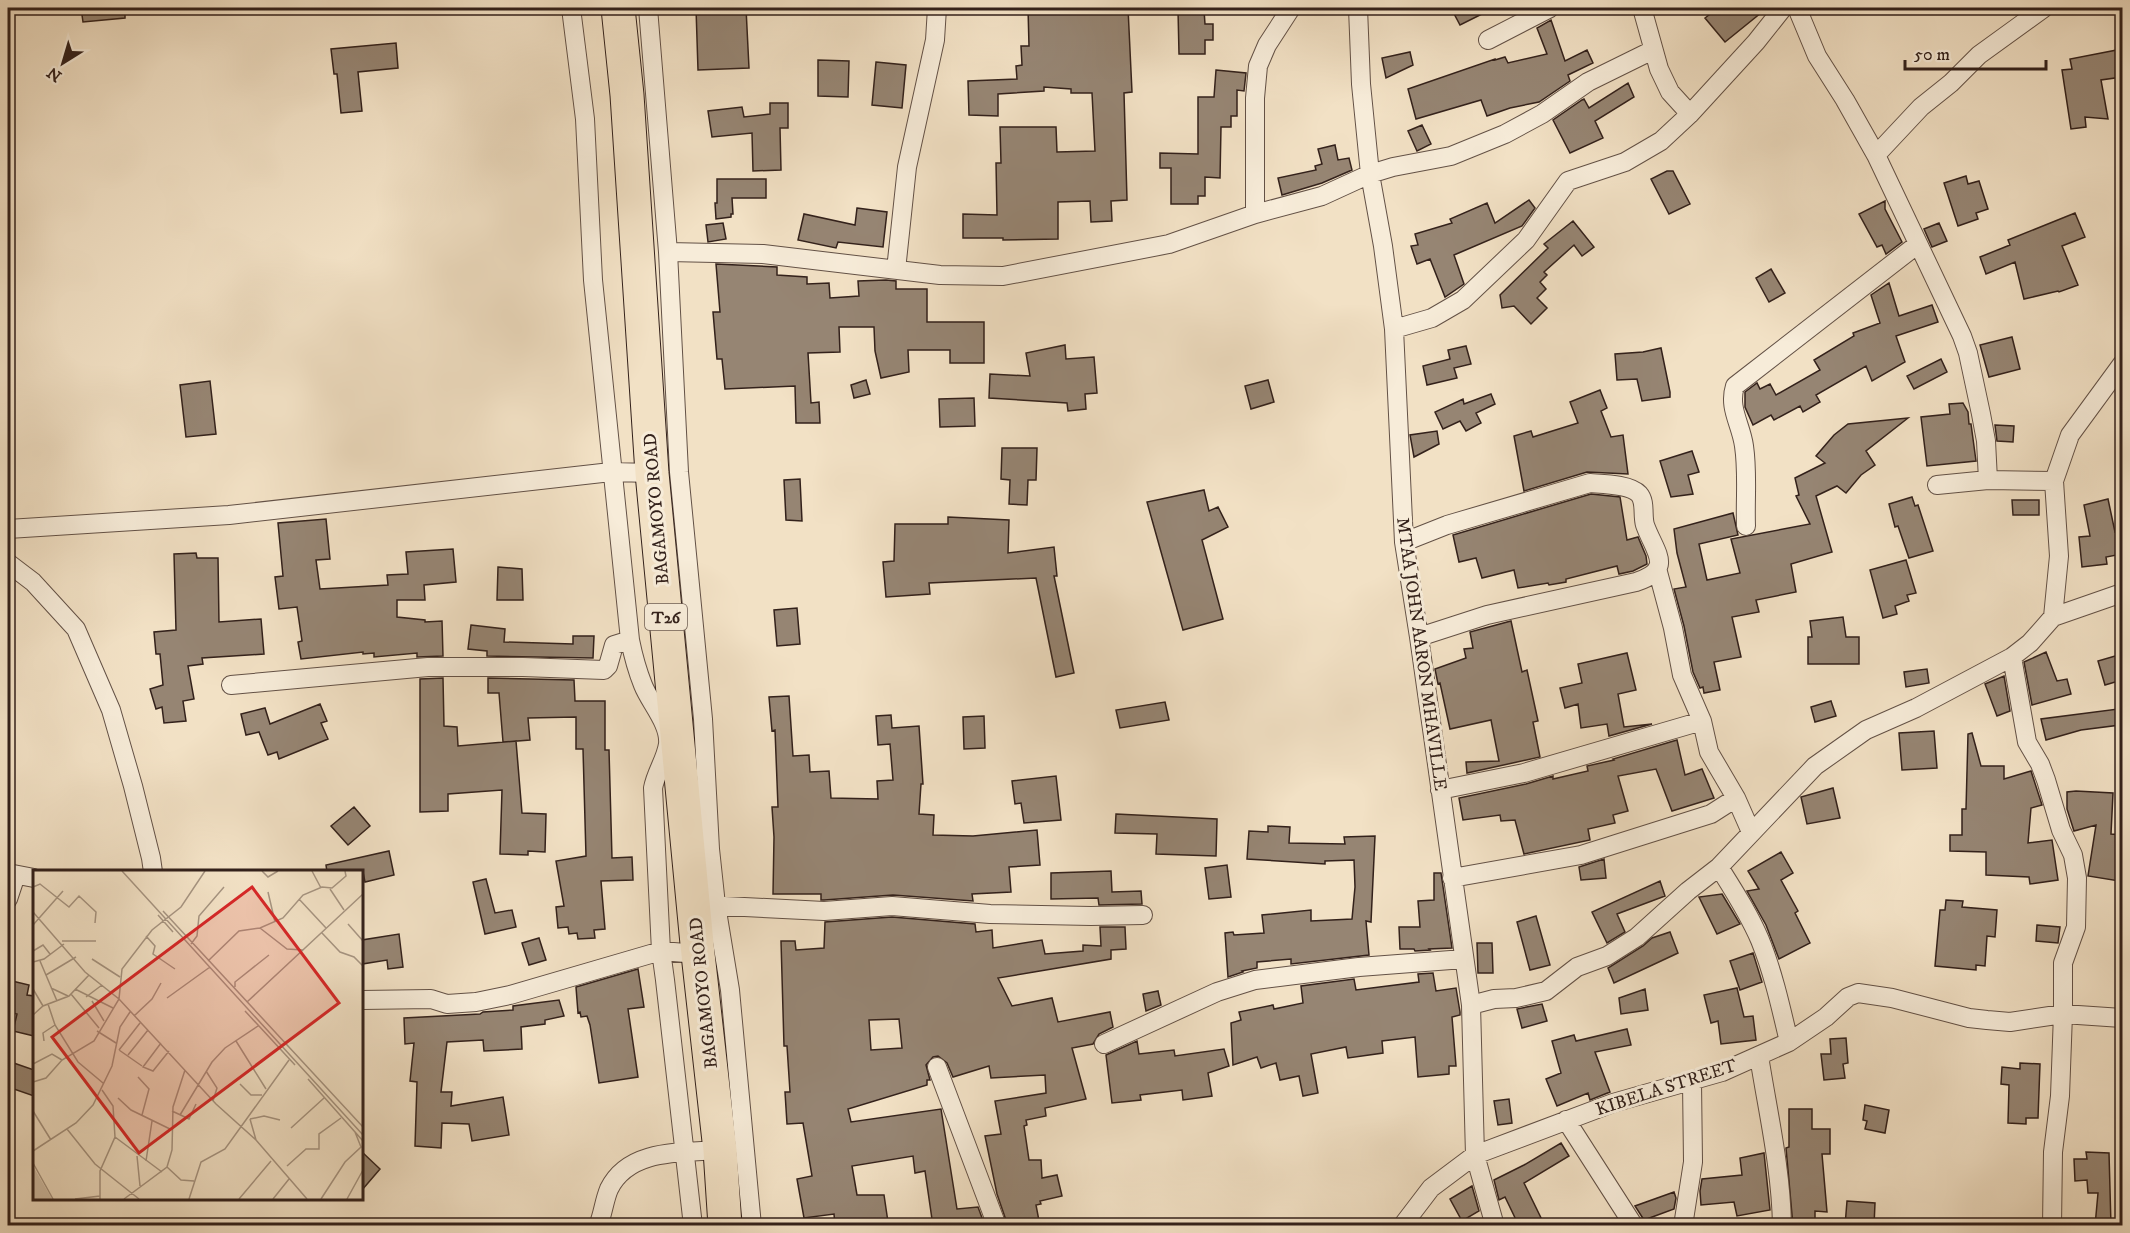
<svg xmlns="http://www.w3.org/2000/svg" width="2130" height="1233" font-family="'IM FELL DW Pica',serif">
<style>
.building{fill:#968573;stroke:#33211b;stroke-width:1.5;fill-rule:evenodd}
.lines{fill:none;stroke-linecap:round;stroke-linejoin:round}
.street-casing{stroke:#635146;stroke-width:20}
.highway-casing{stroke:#33211b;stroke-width:35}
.street{stroke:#f7ecd9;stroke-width:18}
.highway{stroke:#f2e1c5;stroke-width:33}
.labels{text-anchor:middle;stroke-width:6;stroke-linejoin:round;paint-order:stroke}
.shield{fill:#f7ecd9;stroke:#6e5e54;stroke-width:1.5}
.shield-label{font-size:16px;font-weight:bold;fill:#33211b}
.street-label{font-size:18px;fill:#33211b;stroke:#f7ecd9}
.inset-road{fill:none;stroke:#a69481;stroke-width:1.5}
.view{fill:#d62828;fill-opacity:0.15;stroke:#d62828;stroke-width:3}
.inset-edge{fill:none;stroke:#33211b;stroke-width:3}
</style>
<rect width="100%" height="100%" fill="#f2e1c5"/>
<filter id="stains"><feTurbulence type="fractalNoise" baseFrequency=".00333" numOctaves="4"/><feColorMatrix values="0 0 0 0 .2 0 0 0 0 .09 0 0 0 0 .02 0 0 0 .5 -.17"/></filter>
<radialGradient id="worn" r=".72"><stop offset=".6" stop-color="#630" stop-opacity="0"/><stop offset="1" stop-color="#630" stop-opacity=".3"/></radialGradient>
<path class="building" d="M81 8H125V18L83 22Z
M696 8H746L749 68 698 70Z
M1028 8H1128L1132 92 1124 93 1127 200 1111 201 1112 221 1091 222 1090 201 1058 202V239L1003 240V238H963V214L997 215 996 163H1001L1000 127H1056L1057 152 1095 151 1092 93H1071V89L1044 87V91L998 94V116L969 115 968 81 1017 79 1016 66 1022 65 1021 46H1029Z
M1451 8H1494L1460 25Z
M1718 8H1767L1725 42 1705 18Z
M1178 10H1204L1205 24H1213V40H1205V54H1179Z
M1551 20 1565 61 1587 50 1593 63 1568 75 1570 81 1539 102 1510 108 1487 116 1481 100 1416 119 1408 89 1495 59V60L1505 57 1508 63 1547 54 1537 28Z
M396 43 398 68 358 72 362 111 341 113 337 74H334L331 49Z
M2122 49V77L2101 80 2108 119 2085 117 2086 127 2071 129 2062 70 2072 69 2070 59Z
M1410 52 1413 65 1386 78 1382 58Z
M818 60 849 61 848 97 818 96Z
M876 62 906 65 902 108 872 105Z
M1216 70 1246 73 1244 91 1237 90V116H1231V127H1221L1220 178 1205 177V196H1198V204H1171V168H1160V153L1198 154V97H1214Z
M1628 83 1634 97 1595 121 1603 138 1570 153 1553 120 1582 100 1584 99 1589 108Z
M770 103H788V128H780L781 170 753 171 752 133 712 137 708 111 742 107 744 117 770 114Z
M1422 125 1431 144 1417 151 1408 131Z
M1335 145 1338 160 1349 158 1352 170 1322 183 1282 195 1278 178 1316 170 1315 166 1322 164 1318 149Z
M1667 171H1673L1690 204 1669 214 1651 179Z
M1966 176 1968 184 1979 181 1988 209 1976 213 1978 219 1958 226 1944 183Z
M717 179H766V198H732L733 214H731V217L716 219 715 203H717Z
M1529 200 1535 208 1522 226 1454 255 1464 284 1445 297 1430 259 1417 264 1411 246 1418 245 1415 234 1452 223 1450 219 1487 203 1495 223Z
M1885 201V209L1902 242 1886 254 1882 245 1877 247 1859 214Z
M857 208 887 212 883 247 838 242 836 248 798 240 804 214 855 225Z
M2075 213 2085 237 2062 246 2078 285 2059 292 2058 291 2024 299 2015 262 1986 274 1980 257 2010 245 2008 240Z
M1573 221 1594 247 1582 256 1574 245 1544 272 1547 275 1540 282 1546 289 1537 298 1547 308 1531 324 1514 306 1502 308 1500 295 1548 248 1544 244Z
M723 223 726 239 708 242 706 225Z
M1939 223 1947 241 1932 247 1924 229Z
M716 264 777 267V275L807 277V284L829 283 830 298 859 296 858 281 886 280 896 281V289H927V322H984V363H950V350H908L909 372 881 378 875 351 874 327H839L840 352 808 353 811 403 819 402 820 423H796L795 386 725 389 722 359H717L713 312H720Z
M1771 269 1785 293 1769 302 1756 278Z
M1889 283 1899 316 1932 305 1938 322 1896 336 1905 362 1872 381 1866 366 1816 395 1820 402 1803 412 1800 406 1774 420 1771 415 1753 425 1745 407V392L1757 383 1760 389 1770 384 1776 395 1820 370 1814 360 1854 336 1853 333 1880 323 1871 295Z
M2012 337 2020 369 1989 377 1980 345Z
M1065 345 1066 359 1094 357 1097 393 1085 394 1086 409 1068 411 1067 403 989 398 990 374 1030 376 1026 353Z
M1466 346 1471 364 1454 368 1457 378 1427 385 1423 366 1450 359 1448 350Z
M1661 348 1670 392V397L1642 401 1637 379 1617 380 1615 354 1643 352Z
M1941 359 1947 372 1914 389 1907 376Z
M866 380 870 394 854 398 851 385Z
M1268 380 1274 402 1251 409 1245 386Z
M210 381 216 434 186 437 180 385Z
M1600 390 1607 408 1601 411 1611 437 1623 435 1628 474 1587 472 1524 491 1514 436 1531 431 1533 437 1578 423 1570 402Z
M1491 394 1495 404 1476 413 1481 423 1466 431 1460 421 1443 429 1435 412 1463 399 1464 404Z
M974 398 975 426 940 427 939 399Z
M1963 403 1968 412 1969 424H1971L1976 461 1927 466 1921 417 1950 414 1949 404Z
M1908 418 1866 451 1875 465 1861 475 1846 493 1837 486 1816 496 1832 552 1791 564 1796 592 1756 600 1759 612 1732 617 1741 657 1714 662 1720 690 1704 693 1703 687 1700 688 1693 672 1684 626 1674 589 1686 587 1677 553 1674 529 1733 513 1738 535 1699 544 1707 580 1740 573 1731 539 1810 524 1796 496 1799 495 1795 478 1825 463 1816 456 1834 435 1848 424Z
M1995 425 2014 426 2013 442 1997 441Z
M1437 431 1439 444 1414 457 1410 435Z
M1002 448H1037L1036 480H1028L1027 505 1009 504 1010 480 1001 479Z
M1692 451 1699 472 1688 475 1693 494 1671 497 1660 461Z
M800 479 802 521 786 520 784 480Z
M1204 490 1209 511 1218 507 1228 527 1202 540 1223 619 1183 630 1147 502Z
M1591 494 1620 497 1627 540 1638 537 1646 556 1647 564 1633 571 1619 574 1617 566 1566 579V582L1549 585 1548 583 1518 588 1514 570 1482 578 1476 558 1459 562 1453 535Z
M1912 497 1915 506 1918 505 1933 551 1909 558 1898 526 1895 527 1889 504Z
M2108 499 2115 532 2119 531 2122 554 2106 557 2107 564 2082 567 2079 537 2090 536 2084 505Z
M2012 500H2039V515H2013Z
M948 517 1009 520 1008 553 1054 547 1057 576H1054L1074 673 1056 677 1036 578 929 583 930 594 886 597 883 562 894 561 895 524H948Z
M326 519 330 559 316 560 320 589 388 585 387 575 408 574 406 552 453 549 456 582 424 585 425 600H397V617L425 620V622L442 621 443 656 417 657V653L374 657V653L363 654V652L301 659 298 642 302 641 297 607 279 609 275 577 283 576 278 523Z
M196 553 197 558H218L219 622 261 619 264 654 202 658 203 664 188 666 194 699 183 701 186 721 164 723 162 707 156 709 150 689 163 685 160 654H156L154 632 176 630 174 554Z
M1906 560 1916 593 1907 595 1909 601 1895 606 1897 614 1883 618 1870 570Z
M498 567 522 569 523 600H497Z
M797 608 800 644 777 646 774 610Z
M1843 617 1846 637H1859V664H1808V637H1812L1810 621Z
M1511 621 1522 672 1527 670 1538 721 1533 722 1540 757 1467 773 1466 762 1499 761 1491 720 1450 729 1440 683 1438 684 1435 669 1466 658 1464 649 1473 648 1470 632Z
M471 625 505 629 504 642 573 644V636H594L593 658 487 656V651L468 649Z
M2046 652 2057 681 2067 679 2071 694 2032 705 2024 662Z
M1627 653 1636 690 1618 694 1624 727 1652 724 1609 736 1607 724 1581 728 1578 704 1565 708 1560 688 1582 683 1578 664Z
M2122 654V680L2105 685 2098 661Z
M1927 669 1929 683 1906 687 1904 672Z
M2004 676 2010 711 1997 716 1985 684Z
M443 678 444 726 457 727 458 746 516 741 522 813 546 814 545 852 528 851V855L500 854 502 790 448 794V811L420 812V679Z
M488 678 574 680 575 701H605V750H609L612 858 632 857 633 880 601 881 605 929 594 930 595 938 578 939 577 933 569 934 568 927 558 928 556 907 564 906 556 861 586 856 583 749H576V717L528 718 530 740 503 742 499 693H488Z
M789 696 793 756 809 755 810 772 829 771 831 798 878 799 877 781 893 780 890 744 878 745 876 716 891 715 892 728 919 726 923 784H921L919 814 934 815 933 835 973 836 1037 830 1040 865 1009 867 1011 892 972 894 973 901 893 895 824 900H821V894H773L774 837 772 807H778L775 730 772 731 769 697Z
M1831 701 1836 716 1815 722 1811 707Z
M1165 702 1169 720 1120 728 1116 710Z
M320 704 327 721 321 723 328 739 279 759 277 752 268 755 259 732 246 735 241 714 265 708 270 724Z
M2118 709 2120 725 2081 730 2046 740 2041 719Z
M984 716 985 748 964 749 963 717Z
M1934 731 1937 768 1902 770 1899 733Z
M1972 733 1981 766H2004V779L2031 771 2042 805 2031 808 2028 843 2052 840 2058 880 2030 884 2029 877 1986 875V852L1950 851V835H1962V809H1966L1968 734Z
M1677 740 1685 775 1702 769 1714 798 1672 811 1656 769 1618 776 1628 811 1613 815 1615 823 1588 829 1590 840 1524 854 1515 820 1501 821 1500 815 1463 820 1459 798 1526 784 1553 776V779L1588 771 1587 766 1614 760 1613 759Z
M1056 776 1061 820 1024 823 1021 803 1015 804 1012 781Z
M1833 788 1840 818 1807 824 1801 797Z
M2076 791 2113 793 2111 834 2122 835V862L2119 881 2088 876 2096 825 2074 831 2067 809V792Z
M354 807 370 826 348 845 331 826Z
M1116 814 1217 819 1216 856 1156 854 1157 834 1115 833Z
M1268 826 1290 827 1289 843 1345 844 1344 837 1375 836 1371 922 1366 921 1369 955 1291 964V959L1257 962V968L1242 971 1243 972 1228 977 1225 933 1233 932 1234 935 1264 933 1262 915 1311 910V921L1352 919 1355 887 1354 860 1325 861V864L1247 859 1249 831 1268 832Z
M389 851 394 875 365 882 363 872H327L326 865Z
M1781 852 1793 873 1781 880 1798 911 1795 913 1810 943 1779 959 1766 925 1747 891 1759 889 1748 871Z
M1604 859 1606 878 1581 880 1579 867Z
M1227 865 1231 897 1209 899 1205 868Z
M1111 871 1112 892 1141 891 1142 904 1099 905 1098 898 1051 899V873Z
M1434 873H1441L1452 948 1429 949 1430 950 1415 951 1414 949H1400L1399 927H1420L1418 901 1434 900Z
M486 879 495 913 512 910 516 927 485 934 473 882Z
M1660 881 1665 896 1617 914 1625 932 1607 943 1592 912Z
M1722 894 1740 924 1717 934 1699 897Z
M1946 900 1963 901 1962 907 1997 910 1995 937 1987 936 1985 966 1976 965V970L1935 966 1940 910H1945Z
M1536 916 1550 965 1530 970 1517 922Z
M892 917 975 924 976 932 992 930 993 948 1042 940 1045 954 1083 951V945L1101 946 1100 927H1125L1126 949 1111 950V959L998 978 1012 1006 1052 998 1058 1022 1110 1012 1113 1027 1099 1034 1093 1044 1072 1048 1086 1099 1045 1108 1046 1116 1026 1120 1027 1125 1024 1126 1029 1160H1041L1042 1178 1057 1175 1062 1196 1040 1201 1041 1204 1036 1205 1040 1226H1008L997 1194 985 1136 1001 1134 995 1101 1046 1093 1045 1075 991 1078 989 1066 953 1077 947 1063 938 1056 933 1057 926 1065 930 1080H927V1085L848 1109 851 1122 941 1109 957 1209 978 1207 985 1226H933L925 1171 915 1173 913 1156 852 1166 857 1195H884L888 1222 860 1226H835L834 1214 804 1218 797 1179 812 1176 803 1123 787 1124 785 1092H790L787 1046H784L781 941H795L796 950 824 948 825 922ZM899 1019 902 1048 871 1050 869 1020Z
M2037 925 2060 927 2058 943 2036 941Z
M1670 932 1678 953 1614 983 1608 968 1643 946 1652 938Z
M399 934 403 967 388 969 387 960 362 964V940Z
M539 938 546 960 529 965 522 943Z
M1477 943H1492L1493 973H1478Z
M1753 953 1762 982 1740 990 1730 961Z
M638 969 644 1007 628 1009 638 1077 599 1083 590 1025 587 1016 581 1017 580 1012 578 1013 576 987Z
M1433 973 1436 991 1456 988 1460 1012V1015L1452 1017 1456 1066H1449V1074L1418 1077 1415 1037 1382 1041 1383 1053 1348 1058 1346 1047 1311 1054 1318 1093 1303 1096 1299 1076 1280 1080 1276 1063 1261 1068 1257 1057 1233 1065 1231 1023 1241 1020 1239 1012 1273 1005 1274 1009 1303 1003 1301 986 1354 979 1356 990 1419 982 1418 974Z
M8 980 29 985 27 995 34 996V1036L13 1031 17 1014 8 1012Z
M1737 988 1744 1017 1753 1016 1756 1040 1721 1044 1718 1021 1711 1023 1704 995Z
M1645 989 1648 1010 1621 1014 1619 998Z
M1158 991 1161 1005 1146 1011 1143 994Z
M559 1000 564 1016 545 1020V1024L521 1027 522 1049 484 1051 483 1040 447 1042 441 1092H452L451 1106 503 1097 509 1135 472 1141 469 1124 442 1123 441 1148 415 1146 417 1082 410 1081 414 1043 405 1044 404 1018 480 1014 483 1012 513 1010V1006Z
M1542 1004 1547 1021 1522 1028 1517 1009Z
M1627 1029 1631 1045 1595 1052 1610 1092 1590 1100 1588 1093 1557 1106 1546 1079 1561 1073 1552 1041 1574 1035 1576 1041Z
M1846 1038 1848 1063 1843 1064 1845 1078 1824 1080 1821 1054H1831L1830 1039Z
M1137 1041 1139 1054 1174 1050 1175 1056 1224 1049 1229 1066 1208 1073 1212 1096 1183 1100 1182 1090 1140 1095 1141 1100 1112 1103 1106 1055Z
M8 1061 34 1070V1096L8 1087Z
M2020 1063 2040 1064 2038 1118H2026V1124L2008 1123 2009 1085 2001 1084 2002 1067 2020 1069Z
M1509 1099 1512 1123 1498 1125 1494 1101Z
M1865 1105 1889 1110 1885 1133 1865 1129 1867 1121 1863 1120Z
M1789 1109H1812V1129H1830V1154H1822L1827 1212 1815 1211V1226H1793L1786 1148 1789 1147Z
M1561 1143 1569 1156 1524 1183 1545 1226H1519L1505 1197 1499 1200 1494 1180 1524 1165Z
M362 1152 380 1169 362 1190Z
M2086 1152 2109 1153 2111 1226H2095L2098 1193H2088L2087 1180 2075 1181 2074 1159H2087Z
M1764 1153 1770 1210 1737 1216 1734 1202 1701 1205 1700 1191 1702 1179 1742 1175 1740 1158Z
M1472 1186 1479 1211 1462 1221 1450 1199Z
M1674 1192 1676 1198 1674 1209 1644 1220 1635 1206Z
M1847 1201 1875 1203 1874 1226H1845Z"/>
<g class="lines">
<defs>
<path id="street" d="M571 8 585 119 593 280 630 640C633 655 637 670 643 685 650 703 670 724 668 744 666 759 656 772 653 788L661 951 665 980 693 1226
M648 8 668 252 679 472 703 719 710 849 716 905 730 990 752 1226
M1358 8 1361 84 1370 174 1383 246 1394 329 1404 542 1419 637 1471 1005 1475 1155 1495 1226
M1642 8 1659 69 1670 92 1690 114
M1797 8 1817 56 1845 100 1876 155 1962 336 1968 353 1981 414 1986 441 1988 480
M1488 40 1550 8
M1876 155 1921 107 1951 83 1979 55 2044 8
M1255 214V98L1258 66 1267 45 1291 8
M668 252 763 254 940 275 1003 276 1169 244 1255 214 1322 196 1370 174 1393 167 1451 156 1505 134 1542 114 1588 82 1653 50
M896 270 907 167 935 40 937 8
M1394 329 1432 318 1463 300 1526 240 1568 181 1625 162 1661 141 1690 114 1756 42 1783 8
M1937 485 1988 480 2054 481
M1746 526C1745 499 1748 473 1744 446 1741 424 1728 408 1735 386L1918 244
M8 529 229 515 611 472 652 473
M1404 542 1447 525 1590 483C1602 484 1630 484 1639 494 1646 502 1642 515 1645 525 1655 553 1675 569 1636 582L1487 615 1419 637
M8 563 33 582 76 629 111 710 133 786 151 858 153 872
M1658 572 1673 628 1682 675 1702 721 1709 752 1736 798 1751 832
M2053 617 2059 556 2054 481 2070 435 2122 364
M2012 657 2027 742 2040 764 2046 780 2061 830 2073 855 2077 878 2076 927 2063 963V1014L2060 1096 2053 1152 2052 1226
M231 685 428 667H523L604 670 608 666 614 645 630 640
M1440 790 1524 773 1702 721
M1719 867C1734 891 1749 914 1760 940 1773 972 1781 1008 1789 1042
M8 873 34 878
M1452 878 1581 855 1711 814 1736 798
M8 899 16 875
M705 905 824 911 892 906 990 914 1091 916 1143 915
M362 1000 431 999 447 1004 476 1002 510 995 661 951 698 954
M1471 1005 1494 999 1516 998 1546 991 1577 967 1607 956 1637 937 1688 891 1719 867 1815 766 1866 730 1916 708 2012 657 2030 643 2053 617 2122 593
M1104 1044 1217 992 1255 980 1359 967 1464 959
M1759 1056C1768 1113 1781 1168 1782 1226
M937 1067 997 1226
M1566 1120 1634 1226
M598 1226C603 1214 604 1201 609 1189 629 1148 683 1153 720 1150
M1402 1226 1431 1188 1475 1155 1613 1103 1722 1072 1789 1042 1826 1017 1848 997 1858 993 1892 998 1969 1018 1987 1020 2010 1022 2063 1014 2122 1018
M1683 1226 1693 1162 1692 1082"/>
<path id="highway" d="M618 8 627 95 652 473 698 954 720 1150 725 1226"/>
</defs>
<use href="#street" class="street-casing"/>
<use href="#highway" class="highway-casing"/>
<use href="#street" class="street"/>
<use href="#highway" class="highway"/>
</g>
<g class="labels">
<rect class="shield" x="645" y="604" width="42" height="26" rx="4.5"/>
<g class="shield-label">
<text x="666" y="623">T26</text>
</g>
<g class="street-label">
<text transform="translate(656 509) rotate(-95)" y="6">BAGAMOYO ROAD</text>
<text transform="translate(1422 654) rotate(82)" y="6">MTAA JOHN AARON MHAVILLE</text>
<text transform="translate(703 993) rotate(-96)" y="6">BAGAMOYO ROAD</text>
<text transform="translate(1666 1087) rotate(-18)" y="6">KIBELA STREET</text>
</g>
</g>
<g transform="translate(33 870)">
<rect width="330" height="330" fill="#f2e1c5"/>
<path d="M0 296 19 329H0Z" fill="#d2c0a8"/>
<path class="inset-road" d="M89 1 330 265M229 1 235 7 245 1M279 1 288 18M0 17 7 14 36 37 46 26 63 42 62 53M297 19 311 40M235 22 242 52M266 29 293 58M130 41 330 257M0 42 52 102 86 129 183 234 223 270 274 329M125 45 140 62M315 54 330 71M0 55 30 21M227 58 254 79 270 80M289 63 307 82 321 87 330 96M113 66 122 76 120 84 142 99M29 71H63M158 74 164 66 166 46 191 17M0 81 10 75 17 84M59 89 87 107M7 91 24 131M175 91 206 61 227 58 250 48 270 25 289 17 299 18 313 6 312 1M0 92 11 89 31 74M13 105 43 87M202 117V112L236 85M18 118 35 126M0 119 10 136M42 119 80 138M38 124 66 158M53 127 69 115M134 128 177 97M59 131 71 151M214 132 330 24M15 134 22 155 45 192 70 213M212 141 262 195M0 145 10 136 36 126 56 105M101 146 119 129 128 113M64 161 83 173M11 171 10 163 22 155M203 171 233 219M128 173 110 197 120 201 136 181M86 180 107 153M86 180 109 196M95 185 115 160M0 194 19 184 29 190M173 201 184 218 180 231M105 207 116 219 109 245M275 209 330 271M0 212 13 208 29 190 61 171 86 129 89 99 119 60 148 37 172 1M207 214 218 225H229M85 228 98 240 137 259M0 241 18 270M139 241 156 249 163 234M147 245 179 192 192 178 225 156M217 249 231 246 247 250M217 249 223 270M258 258 291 228M34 259 62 294 106 329M82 267 129 302M0 281 43 253 60 235 79 196 87 157 97 142M104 286 107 316M113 291 119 251M0 293 20 329M254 296 273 279H286V264L308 248M134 297 148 310 161 311M42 329 67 326M67 329V301L82 267 80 236 69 220M91 329 134 297 139 280 140 237 152 200M156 329 168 292 192 279 256 190M206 329 238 291M240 329 256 309M288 329 312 292 328 277 322 262M314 329 330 300"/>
<path class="view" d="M219 17 306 133 106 283 19 167Z"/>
<rect width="330" height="330" class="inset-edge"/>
</g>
<rect width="2130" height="1233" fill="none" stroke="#f2e1c5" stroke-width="30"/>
<rect x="9" y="9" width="2112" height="1215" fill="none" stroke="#33211b" stroke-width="3"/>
<rect x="15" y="15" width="2100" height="1203" fill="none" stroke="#33211b" stroke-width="1.5"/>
<g transform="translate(63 63) rotate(217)" stroke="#f7ecd9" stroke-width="4.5" paint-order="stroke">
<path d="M0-4.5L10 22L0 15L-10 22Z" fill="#33211b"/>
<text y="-9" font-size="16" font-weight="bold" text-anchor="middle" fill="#33211b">N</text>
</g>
<path d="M1905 60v9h141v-9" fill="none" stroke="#33211b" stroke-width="3"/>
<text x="1914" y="60" font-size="18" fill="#33211b" stroke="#f7ecd9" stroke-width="4.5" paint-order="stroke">50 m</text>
<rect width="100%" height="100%" filter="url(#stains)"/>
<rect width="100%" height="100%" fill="url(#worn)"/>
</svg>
